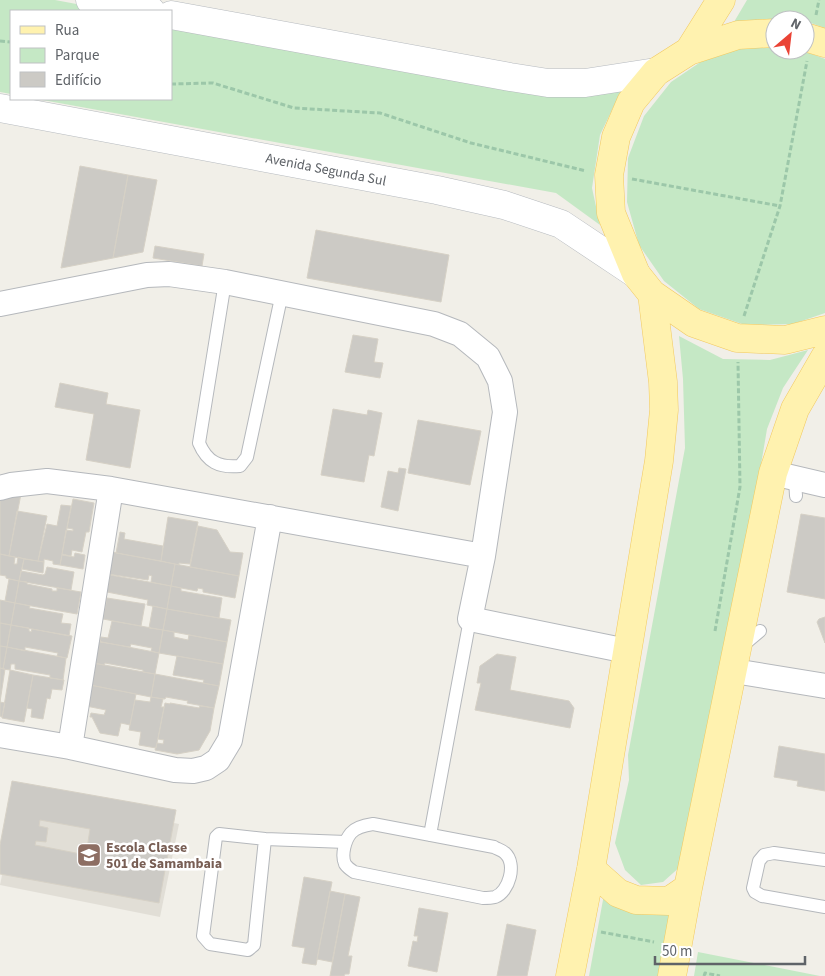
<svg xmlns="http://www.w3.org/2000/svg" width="825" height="976" font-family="'Source Sans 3',sans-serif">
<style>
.education{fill:#e1ded6}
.green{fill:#c5e8c5}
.building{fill:#cccac5;stroke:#d6d1c6;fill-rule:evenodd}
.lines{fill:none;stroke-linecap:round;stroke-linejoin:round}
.lane-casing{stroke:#b5b8bc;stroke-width:14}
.street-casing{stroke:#b5b8bc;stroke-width:26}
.secondary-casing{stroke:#b6babf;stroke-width:29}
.primary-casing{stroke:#f2c960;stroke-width:29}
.path{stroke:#9cc7a9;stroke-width:3;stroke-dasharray:5 2.5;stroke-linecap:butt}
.lane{stroke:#fff;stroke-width:12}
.street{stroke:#fff;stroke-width:24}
.secondary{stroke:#fff;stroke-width:28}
.primary{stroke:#fff2af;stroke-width:28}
.labels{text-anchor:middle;stroke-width:5;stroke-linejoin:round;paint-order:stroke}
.street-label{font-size:14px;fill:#5f6368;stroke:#fff}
.education-label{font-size:14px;font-weight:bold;fill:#785e54;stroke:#fff;text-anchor:start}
</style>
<rect width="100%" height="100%" fill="#f1efe8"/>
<path class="education" d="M19 792 179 824 160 917 0 885Z"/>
<path class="green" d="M0 0H55L114 11H11V94L0 92Z
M747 0H825V28L805 21V20H762L734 22Z
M171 22 622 89 600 135 592 188 600 225 556 193 37 99H171Z
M750 45 775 46V50H802L825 59V313L793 324 745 325 699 309 664 281 639 245 627 202 628 158 644 116 671 82 708 57Z
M679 336 723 359 770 360 808 350 783 388 767 429 709 772 682 865 663 882 641 885 625 870 615 843 629 780 628 755 685 448 683 379Z
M605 889 685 901 672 976H589Z
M698 952 820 976H694Z"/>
<path class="building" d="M80 166 128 175 113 258 61 268Z
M128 175 157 180 143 252 113 258Z
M316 230 449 255 441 302 307 278Z
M155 246 204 254 202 266 153 258Z
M353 335 378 339 374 362 383 363 380 378 345 372Z
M60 383 108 393 106 404 140 410 130 468 86 460 94 414 55 407Z
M333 409 367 415 368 410 382 413 374 456 369 455 364 482 321 475Z
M418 420 481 431 470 485 408 473Z
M399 468 406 469 398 511 381 507 388 471 398 473Z
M21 494 9 556 0 554V497Z
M73 499 94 503 89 532H86L82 552 72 550 71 556 62 554 66 530 73 531V529L67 528Z
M61 505 71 506 60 565 53 564V561L44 559V562L38 561 47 524 57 526Z
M17 511 47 516 38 561 9 556Z
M801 514 825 518V599L787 592Z
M168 517 198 522 190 564 179 563V565L161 561Z
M198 526 217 530 230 552 243 553 239 576 190 567Z
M120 532 125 533 124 539 163 546 161 561 116 553Z
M112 552 175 564 171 586 151 582 152 576 149 575 148 580 108 574Z
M75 553 85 555 83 569 60 565 62 555 74 557Z
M0 554 15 557 14 564H17L18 557 24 559 19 581 6 578V576L0 575Z
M24 559 44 562 43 573 22 569Z
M175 564 239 576 235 598 203 592V589L198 588 197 591 171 586Z
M47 567 74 572 71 590 19 581 21 571 43 575 45 574Z
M110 575 171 586 167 609 147 605 148 600 107 592Z
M9 579 19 581 15 603 5 601Z
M19 581 27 582V584L52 589V591H57V588L81 592 77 614 15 603Z
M171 586 181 588V591L222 598 219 618 167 609Z
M107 598 145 604 141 626 103 619Z
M0 600 15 603 11 625 0 623Z
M15 603 30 606 29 608 63 614 61 623 71 624 69 636 11 625Z
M153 606 167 609 163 630 149 628Z
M167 609 231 620 227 642 163 630Z
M825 617V643L817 622 819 619Z
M112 621 163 630 159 653 151 651 152 648 131 644 130 647 100 642 101 637 108 638Z
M0 623 11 625 7 647 0 646Z
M11 625 29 628V631L31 632 32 629 72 636 67 658 57 656 58 653 25 647V651L7 647Z
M163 630 174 632V637L188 640 189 635 227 642 223 664 159 653Z
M97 641 159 653 155 674 143 672V670L105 663 104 665 93 663Z
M0 646 7 647 3 669 0 668Z
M7 647 66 658 63 680 50 678V675L15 669V664H11L10 670 3 669Z
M497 654 516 657 510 690 569 701 574 708 570 728 475 710 481 683H477L480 666Z
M177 656 223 664 219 686 203 683 204 680 173 675Z
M93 663 155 674 151 697 90 685Z
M0 668 5 669 0 702 5 703 2 717 0 716Z
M10 670 33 675 24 722 2 718Z
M155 674 219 686 214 708 187 703 188 701 166 697 165 699 151 697Z
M33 675 64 680 62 690 52 689 50 699 47 698 43 719 31 717 32 709 27 708Z
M90 685 136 694 130 725 121 723 118 736 100 733 92 717H90L91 713 104 715 106 710 86 706Z
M151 697 163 699 161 707H164L156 748 139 745 141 732 129 730 135 700 150 702Z
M165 703 170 704V703L199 708 200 706 214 708 210 731 199 750 177 754 155 750 157 743 163 744 164 740 158 739Z
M779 746 825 754V791L797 786 798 781 774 777Z
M12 781 176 810 159 903 0 874V845ZM40 820 90 829 86 855 35 845 36 841 46 842 48 828 39 826Z
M304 877 332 882 316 965 302 963 305 948 292 946Z
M330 891 345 894 332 962 317 959Z
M345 894 360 897 348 956H352L349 974H345L344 976H330Z
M419 908 448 913 437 972 408 966 413 941 417 942 418 936H414Z
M507 924 536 930 527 976H497Z"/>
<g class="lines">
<defs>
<path id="lane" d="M225 282 199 443C207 462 219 468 240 466L247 457 282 293
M795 478 796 496
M741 647 760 631
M373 824 494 847C497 849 502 850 505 853 517 864 509 892 495 897 491 898 486 898 483 898L354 872C351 870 347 867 345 864 341 855 345 840 351 833 356 827 366 825 373 824Z
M219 834 265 839 254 945 248 950 210 944 203 936 216 837Z
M430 835 470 619
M265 839 346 842
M825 860 774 853 764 855 759 861 753 888 755 892 762 896 825 907"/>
<path id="street" d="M0 304 147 275 169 274 225 282 434 324 460 334 488 357 500 381 505 412 483 556 470 619 627 651
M773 473 825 485
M0 488 11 485 47 481 111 489 483 556
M734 671 825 686
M0 735 70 747 175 770 193 771 206 768 218 760 230 740 270 517
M70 747 111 489"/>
<path id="secondary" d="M90 0 151 11
M171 15 510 77 548 83H585L656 72
M0 108 437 190 504 205 561 224 636 274"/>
<path id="primary" d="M775 33 738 35 689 51 656 72 631 102 616 137 609 175 611 213 636 274 652 294 694 323 737 338 785 340 825 330
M805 37 825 43
M689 51 721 0
M591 869 618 893 636 900 669 901 688 888
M570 976 591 869 659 461 664 410 663 382 652 294
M672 976 688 888 773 473 795 409 825 357"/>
</defs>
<use href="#lane" class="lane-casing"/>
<use href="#street" class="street-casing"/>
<use href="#secondary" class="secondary-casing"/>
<use href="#primary" class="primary-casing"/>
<path class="path" d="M816 15 819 0
M0 41 11 42
M171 84 213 83 294 108 380 113 471 143 586 171
M632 179 780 206
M744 316 780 206 807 61
M715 631 740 487 738 362
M601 932 654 942
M704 976 705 973 720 976"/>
<use href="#lane" class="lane"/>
<use href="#street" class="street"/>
<use href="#secondary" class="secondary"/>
<use href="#primary" class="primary"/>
</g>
<defs>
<symbol id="school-square" viewBox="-11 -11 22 22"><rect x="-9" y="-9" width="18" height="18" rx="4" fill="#8d6e63" stroke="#fff"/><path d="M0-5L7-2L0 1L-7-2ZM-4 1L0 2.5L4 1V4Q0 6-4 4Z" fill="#fff"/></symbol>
</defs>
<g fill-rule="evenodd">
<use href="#school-square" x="75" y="841" width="28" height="28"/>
</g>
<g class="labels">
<g class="street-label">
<text transform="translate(326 169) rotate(11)" y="5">Avenida Segunda Sul</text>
</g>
<g class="education-label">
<text x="106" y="852">Escola Classe<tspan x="106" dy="16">501 de Samambaia</tspan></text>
</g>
</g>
<rect x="10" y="10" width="162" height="90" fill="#ffffff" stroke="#bfc1c3"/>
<rect x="20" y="26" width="25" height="8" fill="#fff2af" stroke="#bfc1c3"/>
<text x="55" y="35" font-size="15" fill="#5f6368">Rua</text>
<rect x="20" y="48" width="25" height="15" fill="#c5e8c5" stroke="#bfc1c3"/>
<text x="55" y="60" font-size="15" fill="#5f6368">Parque</text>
<rect x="20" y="72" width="25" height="15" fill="#cccac5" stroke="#bfc1c3"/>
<text x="55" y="85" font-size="15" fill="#5f6368">Edifício</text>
<g transform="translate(790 35) rotate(28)"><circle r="24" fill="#ffffff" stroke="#bfc1c3"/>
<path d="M0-4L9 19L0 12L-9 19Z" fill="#ea4335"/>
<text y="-8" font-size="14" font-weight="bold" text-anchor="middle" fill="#5f6368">N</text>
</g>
<path d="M655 956v8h150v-8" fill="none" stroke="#5f6368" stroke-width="2.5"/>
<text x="662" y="956" font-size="15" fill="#5f6368" stroke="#ffffff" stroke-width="4" paint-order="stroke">50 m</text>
</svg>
